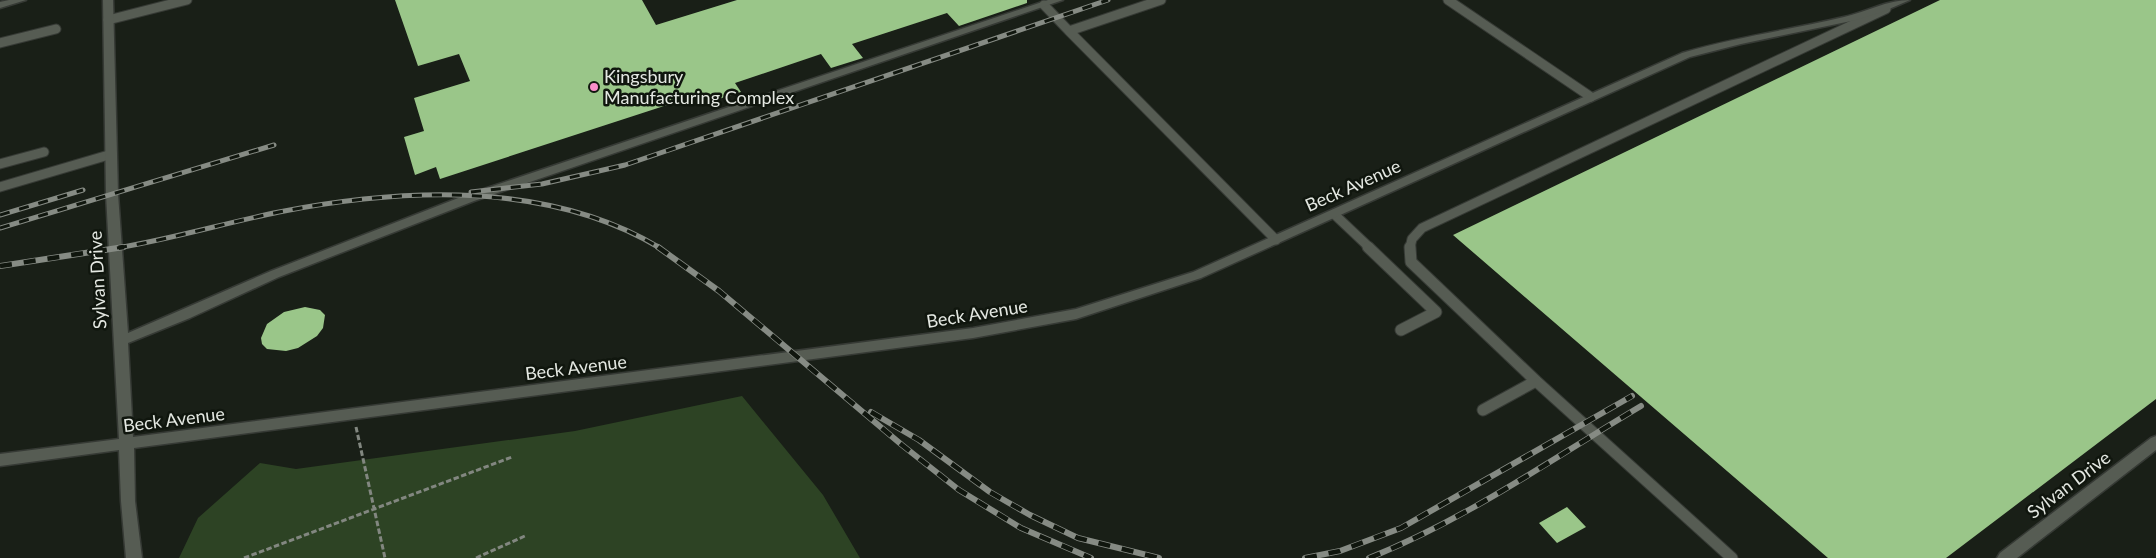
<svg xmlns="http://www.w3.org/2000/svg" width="2156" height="558" font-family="Lato,sans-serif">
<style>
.green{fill:#2d4324}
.building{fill:#9ac689}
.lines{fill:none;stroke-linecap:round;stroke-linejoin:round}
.service-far1-casing{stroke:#363a35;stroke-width:11}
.service-casing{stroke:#363a35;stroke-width:13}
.minor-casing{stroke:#363a35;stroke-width:3}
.path{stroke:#828780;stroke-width:3;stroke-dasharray:5.5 2.5;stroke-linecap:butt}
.service-far1{stroke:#565c53;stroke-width:9}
.service{stroke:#565c53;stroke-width:11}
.minor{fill:#565c53;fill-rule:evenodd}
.rail-far1-casing{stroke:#868b84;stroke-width:5}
.rail-casing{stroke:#868b84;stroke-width:6}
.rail-far1{stroke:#10160e;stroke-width:3;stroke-dasharray:10;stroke-linecap:butt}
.rail{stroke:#10160e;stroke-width:4.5;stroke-dasharray:12;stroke-linecap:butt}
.poi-dot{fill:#f98fc9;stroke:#10160e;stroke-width:2}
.labels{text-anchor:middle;stroke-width:5;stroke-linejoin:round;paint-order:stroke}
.poi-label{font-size:18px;fill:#e4e8e2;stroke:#10160e;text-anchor:start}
.street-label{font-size:18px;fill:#e4e8e2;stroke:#10160e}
</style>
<rect width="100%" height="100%" fill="#191f17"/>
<path class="green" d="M742 396 823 495 860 558H179L198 518 260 463 296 469 575 431Z"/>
<path class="building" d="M395 0H642L656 25 737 0H1027V3L959 26 947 13 852 44 863 58 831 68 821 54 735 83 741 92 706 103 701 94 440 179 436 167 415 175 404 137 424 131 414 98 470 81 459 54 418 66Z
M1940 0H2156V399L1946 558H1828L1453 235Z
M305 307 320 310 325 315 323 328 317 336 298 348 286 351 267 349 262 344 261 338 267 324 284 312Z
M1567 507 1586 527 1557 543 1539 523Z"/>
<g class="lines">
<defs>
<path id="service-far1" d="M1161 0 1069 31 1276 240
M1448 0 1591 97
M1044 5 1069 31
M108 20 187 0
M0 43 56 29
M0 164 44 152
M0 187 112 154
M1334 214 1370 248
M1410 248 1412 239 1422 228 1886 9"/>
<path id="service" d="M1368 247 1436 312 1401 330
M1410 247 1411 262 1536 381 1483 410
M1536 381 1732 558"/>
<path id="minor" d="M9 0H26L0 8V2Z
M103 0H113L118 194 128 333 271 271 466 195 1048 0H1063L474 201 279 277 190 318 128 343 133 437 973 328 1076 309 1193 272 1682 53C1735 37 1790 30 1844 17 1866 12 1887 0 1910 0L1882 12 1856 20 1741 44 1690 57 1201 278 1076 319 973 338 134 448 135 501 142 558H126L121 501 119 450 0 466V454L119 439 106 194Z
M2156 436V450L2017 558H1997L2000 553 2151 438Z"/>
</defs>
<use href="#service-far1" class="service-far1-casing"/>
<use href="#service" class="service-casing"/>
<use href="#minor" class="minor-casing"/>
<path class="path" d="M356 427 385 558
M244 558 512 457
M476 558 527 535"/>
<use href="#service-far1" class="service-far1"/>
<use href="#service" class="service"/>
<use href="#minor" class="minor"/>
<defs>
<path id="rail-far1" d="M471 192 542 184 625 165 1108 0
M0 215 83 190
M0 228 274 145
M117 248C172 239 225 223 279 212 402 188 549 181 660 248"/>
<path id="rail" d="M658 247 719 291 902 445 959 490 1021 528 1091 558
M0 266 124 247
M871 412 919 440 990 492 1030 515 1078 538 1159 558
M1305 558 1340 551 1401 528 1632 396
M1369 558C1465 520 1552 459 1641 406"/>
</defs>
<use href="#rail-far1" class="rail-far1-casing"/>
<use href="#rail" class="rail-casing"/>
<use href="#rail-far1" class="rail-far1"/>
<use href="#rail" class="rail"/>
</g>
<circle class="poi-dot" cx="594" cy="87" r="5"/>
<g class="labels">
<g class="poi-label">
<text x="604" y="83">Kingsbury<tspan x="604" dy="21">Manufacturing Complex</tspan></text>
</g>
<g class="street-label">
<text transform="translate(1353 186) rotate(-24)" y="6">Beck Avenue</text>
<text transform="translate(98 280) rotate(-93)" y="6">Sylvan Drive</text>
<text transform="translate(977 314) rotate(-9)" y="6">Beck Avenue</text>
<text transform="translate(576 368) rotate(-7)" y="6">Beck Avenue</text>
<text transform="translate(174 420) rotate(-7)" y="6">Beck Avenue</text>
<text transform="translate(2069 485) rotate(-37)" y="6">Sylvan Drive</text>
</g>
</g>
</svg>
